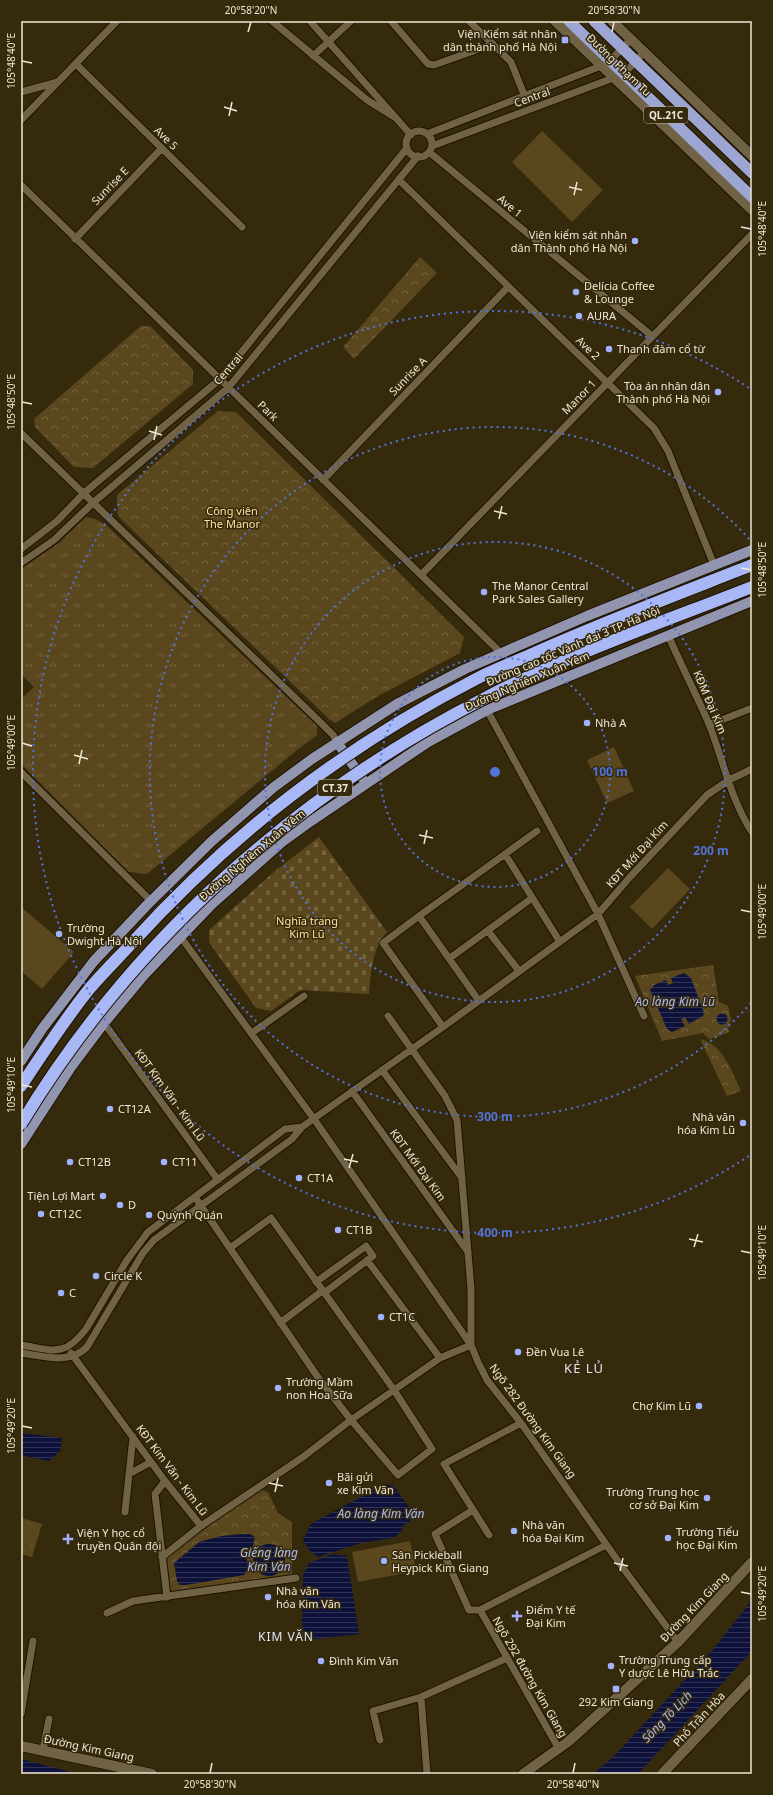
<svg xmlns="http://www.w3.org/2000/svg" width="773" height="1795" font-family="'Noto Sans',sans-serif">
<style>
.grass{fill:url(#grass-tufts)}
.cemetery{fill:url(#cemetery-stones)}
.park{fill:url(#park-crowns)}
.pitch{fill:#5a471d}
.water{fill:url(#water-rules)}
.lines{fill:none;stroke-linecap:round;stroke-linejoin:round}
.minor-casing{stroke:#1e1200;stroke-width:9}
.secondary-casing{stroke:#1e1200;stroke-width:12}
.primary-casing{stroke:#1e1200;stroke-width:12}
.trunk-casing{stroke:#1e1200;stroke-width:13}
.minor{stroke:#706245;stroke-width:7}
.secondary{stroke:#706245;stroke-width:10}
.primary{stroke:#9295af;stroke-width:10}
.trunk{stroke:#9da6d2;stroke-width:11}
.motorway-bridge-casing{stroke:#1e1200;stroke-width:14;stroke-linecap:butt}
.motorway-bridge{stroke:#a8b7f6;stroke-width:12}
.ticks{fill:none;stroke:#efe7d6;stroke-width:1.5}
.ring{fill:none;stroke:#5274d8;stroke-width:2;stroke-dasharray:2 4}
.poi-dot{fill:#a1b3fd;stroke:#362a0d;stroke-width:1.5}
.labels{text-anchor:middle;stroke-width:3;stroke-linejoin:round;paint-order:stroke}
.shield{fill:#362a0d;stroke:#b8ae9a;stroke-width:1}
.shield-label{font-size:10px;font-weight:bold;fill:#efe7d6}
.poi-label{font-size:11px;fill:#efe7d6;stroke:#362a0d;text-anchor:start}
.street-label{font-size:11px;fill:#efe7d6;stroke:#362a0d}
.park-label{font-size:11px;fill:#ffe1a2;stroke:#362a0d}
.water-label{font-size:12px;font-style:italic;fill:#acbbf7;stroke:#362a0d}
.neighbourhood-label{font-size:12px;letter-spacing:1px;fill:#e0e4f2;stroke:#362a0d}
.quarter-label{font-size:13px;letter-spacing:1px;fill:#e0e4f2;stroke:#362a0d}
.centre{fill:#5274d8;stroke:#362a0d;stroke-width:2}
.ring-label{font-size:12px;text-anchor:middle;font-weight:bold;fill:#5274d8;stroke:#362a0d;stroke-width:3;stroke-linejoin:round;paint-order:stroke}
.neatline{fill:none;stroke:#efe7d6;stroke-width:1.5}
.ticks-label{font-size:10px;text-anchor:middle;fill:#efe7d6}
</style>
<defs>
<pattern id="grass-tufts" width="24" height="20" patternUnits="userSpaceOnUse"><rect width="24" height="20" fill="#5a471d"/><path d="M3 7l-1-3M5 7V3M7 7l1-3M15 17l-1-3M17 17v-4M19 17l1-3" fill="none" stroke="#72623d"/></pattern>
<pattern id="cemetery-stones" width="16" height="16" patternUnits="userSpaceOnUse"><rect width="16" height="16" fill="#5a471d"/><path d="M2 7V4a2 2 0 0 1 4 0v3zM10 15v-3a2 2 0 0 1 4 0v3z" fill="#72623d"/></pattern>
<pattern id="park-crowns" width="20" height="18" patternUnits="userSpaceOnUse"><rect width="20" height="18" fill="#5a471d"/><path d="M2 6a3 3 0 1 1 6 0M12 15a3 3 0 1 1 6 0" fill="none" stroke="#72623d"/></pattern>
<pattern id="water-rules" width="6" height="5" patternUnits="userSpaceOnUse"><rect width="6" height="5" fill="#0e123a"/><path d="M0 2.5h6" fill="none" stroke="#313456"/></pattern>
</defs>
<rect width="100%" height="100%" fill="#362a0d"/>
<path class="grass" d="M86 517 95 519 105 524 317 726V735L297 750 147 874 129 872 21 764V699L34 687 21 674V569L59 543Z
M21 1518 42 1524 32 1557 21 1554Z"/>
<path class="cemetery" d="M319 837 387 932C372 949 371 972 369 994L300 990 271 1011 256 1008 213 948 209 942V930L275 871Z"/>
<path class="park" d="M420 257 437 273 354 359 343 347Z
M141 326H150L193 370V384L93 468 74 467 35 427 34 419Z
M218 411 236 412 464 637 460 653 378 696 335 723 329 719 118 516 117 495Z
M713 965 719 1002 728 1006 731 1019 728 1029 730 1032 709 1039 703 1033 662 1041 635 976Z
M700 1039C723 1044 732 1072 741 1091L727 1096Z
M259 1489 268 1492 278 1513 292 1522V1576L171 1592 166 1557Z"/>
<path class="pitch" d="M542 131 603 190 572 222 512 162Z
M614 747 634 791 607 803 587 760Z
M668 868 690 889 652 929 630 907Z
M21 907 74 952 42 989 21 971Z
M25 1523 37 1527 29 1553 21 1550V1535Z
M410 1541 416 1571 358 1582 352 1552Z"/>
<path class="water" d="M684 973 691 978 704 1013 703 1016 689 1024 685 1017 681 1019 685 1026 672 1032 667 1029 650 990 654 985 666 980 668 985 673 983 671 978Z
M716.5 1019a5.5 5.5 0 1 1 11 0a5.5 5.5 0 1 1-11 0Z
M21 1433 62 1438 60 1451 49 1461 21 1455Z
M385 1484 394 1486 410 1509V1522L404 1524 401 1532 393 1538 361 1543 318 1557 309 1550 303 1540 311 1524Z
M242 1534H250L255 1537 253 1546 245 1556C249 1563 250 1568 244 1575L186 1585H180L177 1581 174 1563 199 1542 221 1536Z
M253 1560a16 16 0 1 1 32 0a16 16 0 1 1-32 0Z
M333 1554 347 1556 359 1634 308 1640 304 1635 302 1624 303 1575 309 1563Z
M752 1600V1651L638 1774H593L615 1755 711 1652Z
M21 1759 74 1773 78 1774H21Z"/>
<g class="lines">
<defs>
<path id="minor" d="M272 21 367 100 396 118
M310 21 411 135
M391 21 428 64 434 65 493 44
M469 21 511 62 525 97
M313 56 351 21
M76 64 242 227
M21 92 58 82
M21 120 117 21
M406 144a13 13 0 1 1 26 0a13 13 0 1 1-26 0Z
M427 134 601 66 610 61 631 39
M432 146 624 74 644 52
M429 152 652 336
M399 180 654 428 668 451 714 565
M21 185 500 652
M75 239 161 149
M21 433 318 720 333 735 337 742
M323 480 508 287
M21 549 57 521 84 493 219 380 407 148
M21 563 54 540 94 502 228 388 418 156
M421 575 752 234
M668 635C681 665 696 694 709 724 722 757 732 803 752 832
M487 710 598 914 644 1016
M709 725 752 708
M21 772 151 901
M505 854 560 942
M419 916 383 943 443 1027
M488 931 519 971
M180 936 314 1119 471 1345
M450 958 532 898
M479 1001 419 916 537 831
M388 1016 445 1096 457 1120 471 1289V1345L478 1362 487 1380 521 1423 620 1564 678 1642
M104 1023 218 1180
M252 1033 304 996
M382 1070 462 1178
M352 1091 468 1252
M195 1197 317 1376 351 1420 398 1475 432 1449 394 1390 271 1218 230 1248
M367 1260 440 1358
M316 1282 366 1246 373 1256 324 1293
M280 1323 322 1291
M21 1345C53 1350 64 1358 86 1329L127 1260 148 1232 285 1129 302 1127
M21 1353C43 1356 70 1365 87 1347L143 1253 154 1240 292 1139 302 1127 443 1027 598 914 630 877 707 795 729 780 752 769
M71 1353 165 1481 201 1526
M129 1474 151 1462
M165 1481 155 1494 167 1597
M473 1510 435 1534 469 1610H480L559 1749
M125 1512 133 1437
M489 1535 444 1464 521 1423
M162 1557 201 1526 303 1457 351 1420 394 1390 440 1358 471 1345
M480 1610 606 1545
M107 1613 133 1601 296 1578
M421 1697 427 1774
M21 1714 33 1641
M380 1740 373 1711 421 1697 507 1658
M43 1750 49 1719"/>
<path id="secondary" d="M555 21 752 210
M612 21 752 156
M21 1746 152 1774
M523 1774 569 1741 678 1642 752 1562
M662 1774 752 1679"/>
<path id="primary" d="M337 742 362 778
M21 1061 42 1029 94 961 147 905 212 841 274 787 312 759 397 704 465 669 587 616 752 550
M21 1144 71 1067 104 1023 144 975 212 904 282 842 311 821 428 742 487 710 752 601"/>
<path id="trunk" d="M569 21 752 197
M594 21 752 173"/>
</defs>
<use href="#minor" class="minor-casing"/>
<use href="#secondary" class="secondary-casing"/>
<use href="#primary" class="primary-casing"/>
<use href="#trunk" class="trunk-casing"/>
<use href="#minor" class="minor"/>
<use href="#secondary" class="secondary"/>
<use href="#primary" class="primary"/>
<use href="#trunk" class="trunk"/>
<defs>
<path id="motorway-bridge" d="M21 1086C43 1053 65 1019 90 988 103 973 117 959 131 944 232 833 342 748 476 679 493 670 512 663 530 655 603 622 678 594 752 565
M21 1124C131 942 296 794 485 698 570 654 663 622 752 587"/>
</defs>
<use href="#motorway-bridge" class="motorway-bridge-casing"/>
<use href="#motorway-bridge" class="motorway-bridge"/>
</g>
<path class="ticks" d="M248 32 251 22M612 32 614 22M22 61 32 63M224 107 237 111M229 116 232 102M569 187 582 190M574 195 577 182M741 227 751 229M22 402 32 404M149 431 162 435M154 440 157 426M494 511 507 514M499 519 502 506M741 568 751 570M22 743 32 746M74 755 88 759M79 764 82 750M419 835 433 838M424 844 427 830M741 910 751 912M22 1085 32 1087M344 1159 358 1162M349 1168 353 1154M689 1239 703 1242M694 1247 698 1234M741 1251 751 1253M22 1426 32 1428M269 1483 283 1486M275 1492 278 1478M614 1563 628 1566M620 1571 623 1558M741 1592 751 1594M210 1773 212 1763M573 1773 575 1763"/>
<g class="ring">
<circle cx="495" cy="772" r="115"/>
<circle cx="495" cy="772" r="230"/>
<path d="M751 1003A345 345 0 1 1 751 541"/>
<path d="M749 1156A461 461 0 1 1 749 388"/>
</g>
<g class="poi-dot">
<rect x="561" y="36" width="8" height="8" rx="2"/>
<circle cx="635" cy="241" r="4"/>
<circle cx="576" cy="292" r="4"/>
<circle cx="579" cy="316" r="4"/>
<circle cx="609" cy="349" r="4"/>
<circle cx="718" cy="392" r="4"/>
<circle cx="484" cy="592" r="4"/>
<circle cx="587" cy="723" r="4"/>
<circle cx="59" cy="934" r="4"/>
<circle cx="110" cy="1109" r="4"/>
<circle cx="743" cy="1123" r="4"/>
<circle cx="70" cy="1162" r="4"/>
<circle cx="164" cy="1162" r="4"/>
<circle cx="299" cy="1178" r="4"/>
<circle cx="103" cy="1196" r="4"/>
<circle cx="120" cy="1205" r="4"/>
<circle cx="41" cy="1214" r="4"/>
<circle cx="149" cy="1215" r="4"/>
<circle cx="338" cy="1230" r="4"/>
<circle cx="96" cy="1276" r="4"/>
<circle cx="61" cy="1293" r="4"/>
<circle cx="381" cy="1317" r="4"/>
<circle cx="518" cy="1352" r="4"/>
<circle cx="278" cy="1388" r="4"/>
<circle cx="699" cy="1406" r="4"/>
<circle cx="329" cy="1483" r="4"/>
<circle cx="707" cy="1498" r="4"/>
<circle cx="514" cy="1531" r="4"/>
<circle cx="668" cy="1538" r="4"/>
<path d="M66 1533h4v4h4v4h-4v4h-4v-4h-4v-4h4z"/>
<circle cx="384" cy="1561" r="4"/>
<circle cx="268" cy="1597" r="4"/>
<path d="M515 1610h4v4h4v4h-4v4h-4v-4h-4v-4h4z"/>
<circle cx="321" cy="1661" r="4"/>
<circle cx="611" cy="1666" r="4"/>
<rect x="612" y="1685" width="8" height="8" rx="2"/>
</g>
<g class="labels">
<g class="shield">
<rect x="644" y="107" width="44" height="16" rx="3"/>
<rect x="318" y="780" width="34" height="16" rx="3"/>
</g>
<g class="shield-label">
<text x="666" y="119">QL.21C</text>
<text x="335" y="792">CT.37</text>
</g>
<g class="poi-label">
<text x="557" y="38" text-anchor="end">Viện Kiểm sát nhân<tspan x="557" dy="13">dân thành phố Hà Nội</tspan></text>
<text x="627" y="239" text-anchor="end">Viện kiểm sát nhân<tspan x="627" dy="13">dân Thành phố Hà Nội</tspan></text>
<text x="584" y="290">Delícia Coffee<tspan x="584" dy="13">&amp; Lounge</tspan></text>
<text x="587" y="320">AURA</text>
<text x="617" y="353">Thanh đàm cổ từ</text>
<text x="710" y="390" text-anchor="end">Tòa án nhân dân<tspan x="710" dy="13">Thành phố Hà Nội</tspan></text>
<text x="492" y="590">The Manor Central<tspan x="492" dy="13">Park Sales Gallery</tspan></text>
<text x="595" y="727">Nhà A</text>
<text x="67" y="932">Trường<tspan x="67" dy="13">Dwight Hà Nội</tspan></text>
<text x="118" y="1113">CT12A</text>
<text x="735" y="1121" text-anchor="end">Nhà văn<tspan x="735" dy="13">hóa Kim Lũ</tspan></text>
<text x="78" y="1166">CT12B</text>
<text x="172" y="1166">CT11</text>
<text x="307" y="1182">CT1A</text>
<text x="95" y="1200" text-anchor="end">Tiện Lợi Mart</text>
<text x="128" y="1209">D</text>
<text x="49" y="1218">CT12C</text>
<text x="157" y="1219">Quỳnh Quán</text>
<text x="346" y="1234">CT1B</text>
<text x="104" y="1280">Circle K</text>
<text x="69" y="1297">C</text>
<text x="389" y="1321">CT1C</text>
<text x="526" y="1356">Đền Vua Lê</text>
<text x="286" y="1386">Trường Mầm<tspan x="286" dy="13">non Hoa Sữa</tspan></text>
<text x="691" y="1410" text-anchor="end">Chợ Kim Lũ</text>
<text x="337" y="1481">Bãi gửi<tspan x="337" dy="13">xe Kim Văn</tspan></text>
<text x="699" y="1496" text-anchor="end">Trường Trung học<tspan x="699" dy="13">cơ sở Đại Kim</tspan></text>
<text x="522" y="1529">Nhà văn<tspan x="522" dy="13">hóa Đại Kim</tspan></text>
<text x="676" y="1536">Trường Tiểu<tspan x="676" dy="13">học Đại Kim</tspan></text>
<text x="77" y="1537">Viện Y học cổ<tspan x="77" dy="13">truyền Quân đội</tspan></text>
<text x="392" y="1559">Sân Pickleball<tspan x="392" dy="13">Heypick Kim Giang</tspan></text>
<text x="276" y="1595">Nhà văn<tspan x="276" dy="13">hóa Kim Văn</tspan></text>
<text x="526" y="1614">Điểm Y tế<tspan x="526" dy="13">Đại Kim</tspan></text>
<text x="619" y="1664">Trường Trung cấp<tspan x="619" dy="13">Y dược Lê Hữu Trắc</tspan></text>
<text x="329" y="1665">Đình Kim Văn</text>
<text x="616" y="1706" text-anchor="middle">292 Kim Giang</text>
</g>
<g class="street-label">
<text transform="translate(619 65) rotate(44)" y="4">Đường Phạm Tu</text>
<text transform="translate(532 97) rotate(-20)" y="4">Central</text>
<text transform="translate(166 138) rotate(44)" y="4">Ave 5</text>
<text transform="translate(110 186) rotate(-46)" y="4">Sunrise E</text>
<text transform="translate(510 206) rotate(40)" y="4">Ave 1</text>
<text transform="translate(588 348) rotate(44)" y="4">Ave 2</text>
<text transform="translate(228 369) rotate(-49)" y="4">Central</text>
<text transform="translate(408 376) rotate(-46)" y="4">Sunrise A</text>
<text transform="translate(579 397) rotate(-46)" y="4">Manor 1</text>
<text transform="translate(268 411) rotate(44)" y="4">Park</text>
<text transform="translate(573 646) rotate(-23)" y="4">Đường cao tốc Vành đai 3 TP. Hà Nội</text>
<text transform="translate(527 681) rotate(-23)" y="4">Đường Nghiêm Xuân Yêm</text>
<text transform="translate(710 702) rotate(67)" y="4">KĐM Đại Kim</text>
<text transform="translate(637 854) rotate(-48)" y="4">KĐT Mới Đại Kim</text>
<text transform="translate(252 855) rotate(-40)" y="4">Đường Nghiêm Xuân Yêm</text>
<text transform="translate(170 1095) rotate(54)" y="4">KĐT Kim Văn - Kim Lũ</text>
<text transform="translate(418 1165) rotate(54)" y="4">KĐT Mới Đại Kim</text>
<text transform="translate(533 1421) rotate(54)" y="4">Ngõ 282 Đường Kim Giang</text>
<text transform="translate(172 1470) rotate(53)" y="4">KĐT Kim Văn - Kim Lũ</text>
<text transform="translate(694 1607) rotate(-46)" y="4">Đường Kim Giang</text>
<text transform="translate(530 1677) rotate(60)" y="4">Ngõ 292 đường Kim Giang</text>
<text transform="translate(699 1719) rotate(-47)" y="4">Phố Trần Hòa</text>
<text transform="translate(89 1748) rotate(12)" y="4">Đường Kim Giang</text>
</g>
<g class="park-label">
<text x="232" y="515">Công viên<tspan x="232" dy="13">The Manor</tspan></text>
<text x="307" y="925">Nghĩa trang<tspan x="307" dy="13">Kim Lũ</tspan></text>
</g>
<g class="water-label">
<text x="675" y="1006">Ao làng Kim Lũ</text>
<text x="381" y="1518">Ao làng Kim Văn</text>
<text x="269" y="1557">Giếng làng<tspan x="269" dy="14">Kim Văn</tspan></text>
<text transform="translate(667 1717) rotate(-46)" y="4">Sông Tô Lịch</text>
</g>
<g class="neighbourhood-label">
<text x="286" y="1641">KIM VĂN</text>
</g>
<g class="quarter-label">
<text x="584" y="1373">KẺ LỦ</text>
</g>
</g>
<circle cx="495" cy="772" r="6" class="centre"/>
<g class="ring-label">
<text x="610" y="776">100 m</text>
<text x="711" y="855">200 m</text>
<text x="495" y="1121">300 m</text>
<text x="495" y="1237">400 m</text>
</g>
<rect width="773" height="1795" fill="none" stroke="#362a0d" stroke-width="44"/>
<rect x="22" y="22" width="729" height="1751" class="neatline"/>
<g class="ticks-label">
<text x="251" y="14">20°58'20"N</text>
<text x="614" y="14">20°58'30"N</text>
<text transform="translate(11 61) rotate(-90)" y="4">105°48'40"E</text>
<text transform="translate(762 229) rotate(-90)" y="4">105°48'40"E</text>
<text transform="translate(11 402) rotate(-90)" y="4">105°48'50"E</text>
<text transform="translate(762 570) rotate(-90)" y="4">105°48'50"E</text>
<text transform="translate(11 743) rotate(-90)" y="4">105°49'00"E</text>
<text transform="translate(762 912) rotate(-90)" y="4">105°49'00"E</text>
<text transform="translate(11 1085) rotate(-90)" y="4">105°49'10"E</text>
<text transform="translate(762 1253) rotate(-90)" y="4">105°49'10"E</text>
<text transform="translate(11 1426) rotate(-90)" y="4">105°49'20"E</text>
<text transform="translate(762 1594) rotate(-90)" y="4">105°49'20"E</text>
<text x="210" y="1788">20°58'30"N</text>
<text x="573" y="1788">20°58'40"N</text>
</g>
</svg>
